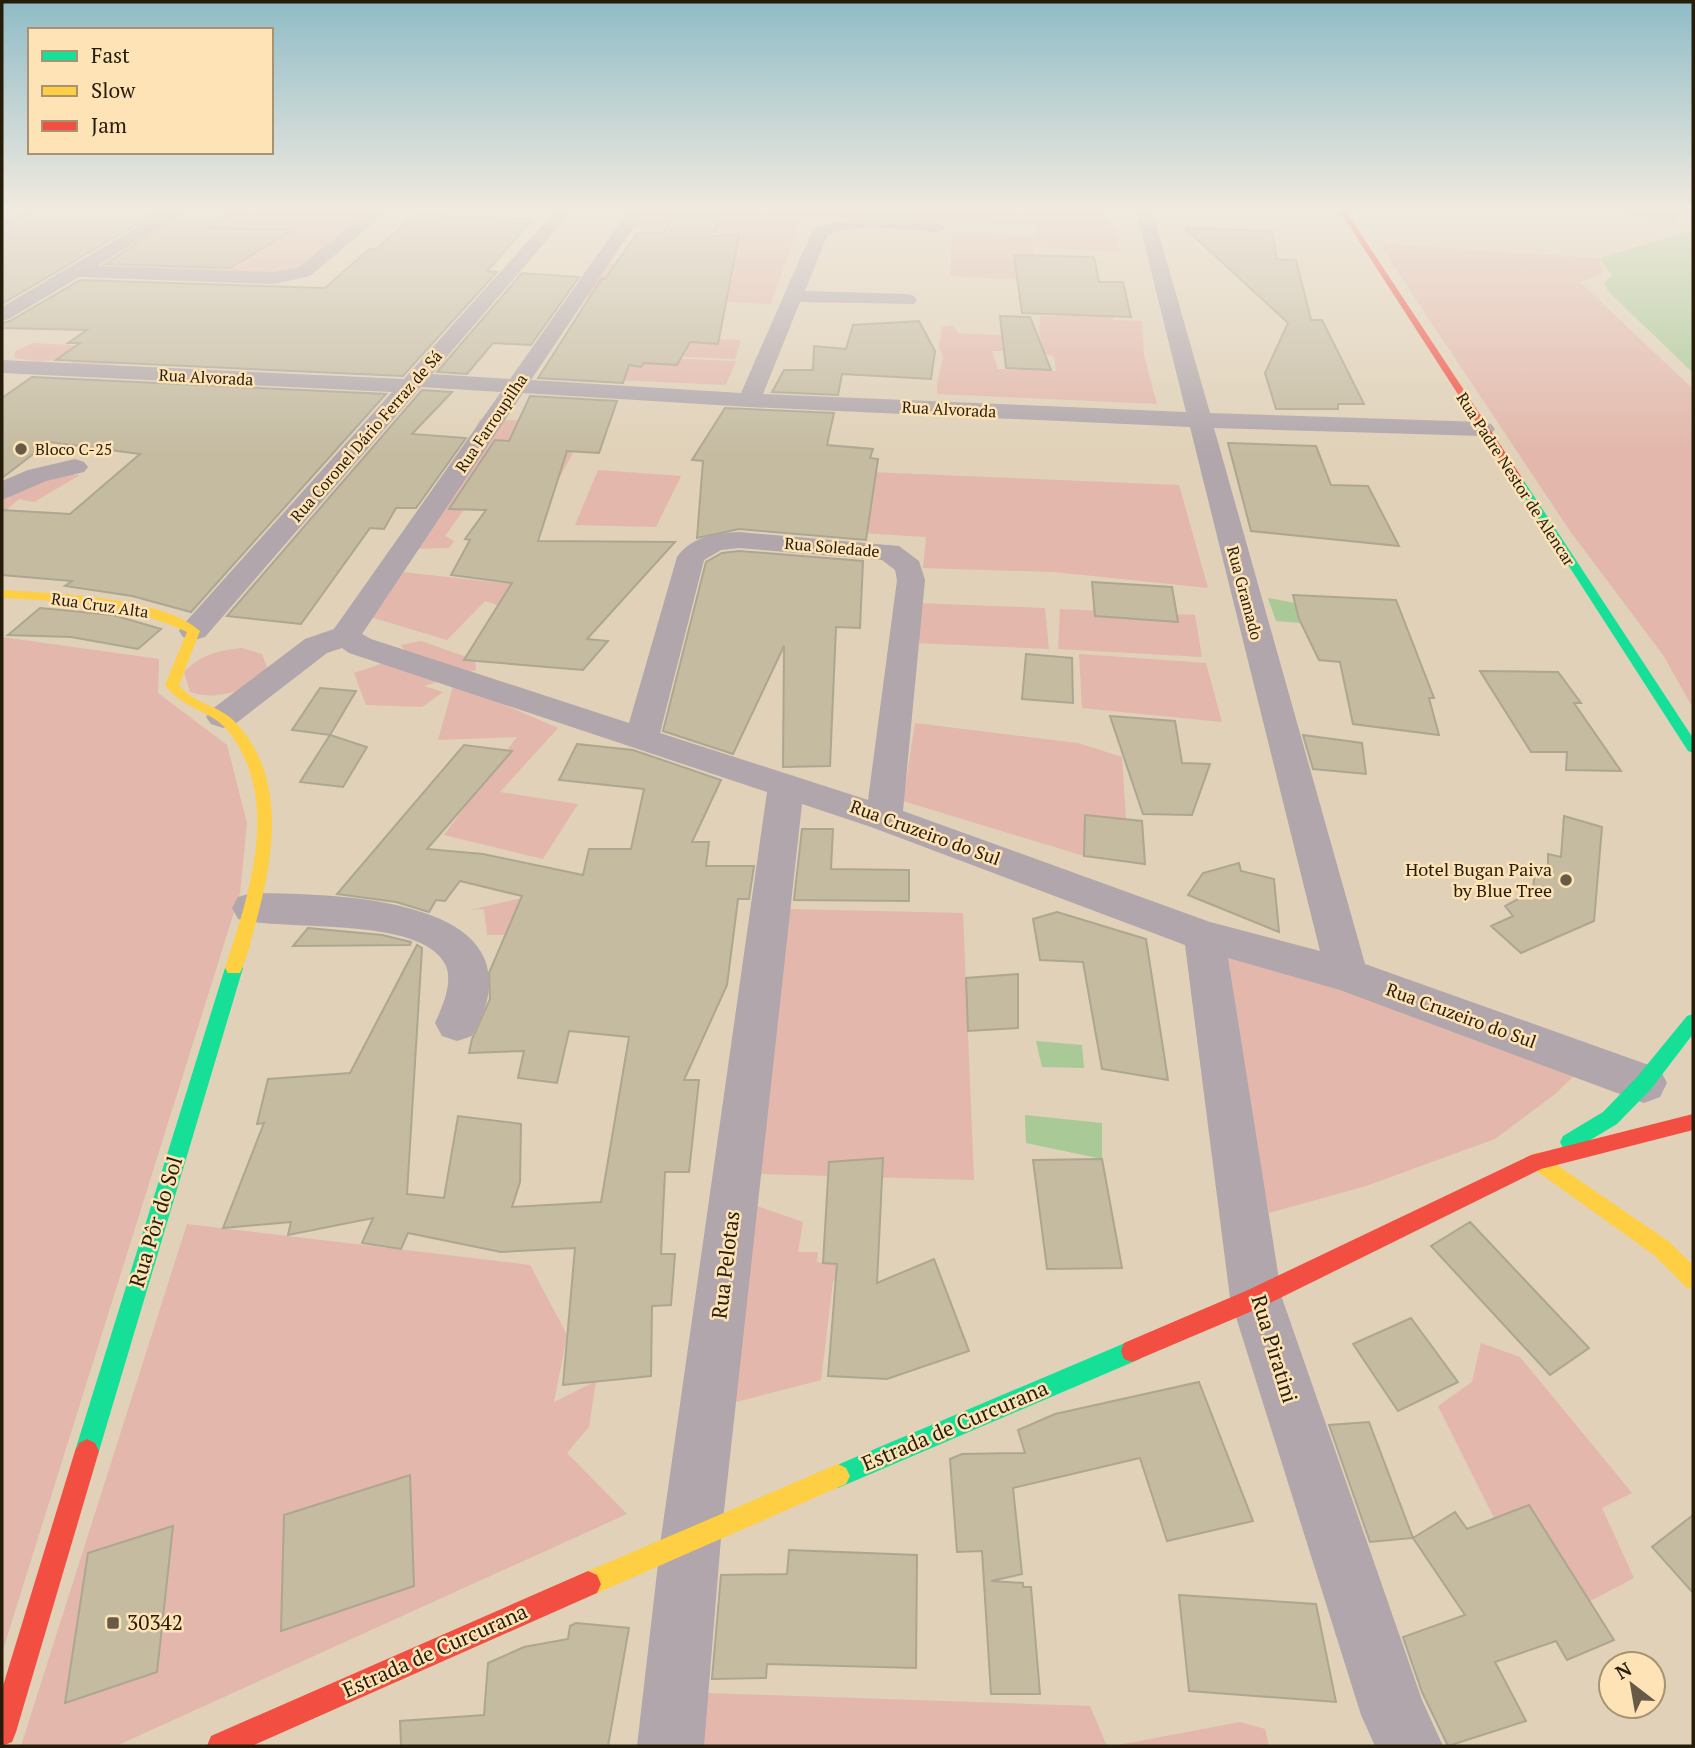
<svg xmlns="http://www.w3.org/2000/svg" width="1695" height="1748" font-family="'PT Serif',serif">
<style>
.green{fill:#e3b7ab;fill-rule:evenodd}
.water{fill:#a9c996}
.building{fill:#c4bba1;stroke:#ada691;stroke-width:2}
.lines{fill:none;stroke-linecap:round;stroke-linejoin:round}
.street{fill:#b0a6ab;fill-rule:evenodd}
.fast{fill:#16e098;fill-rule:evenodd}
.slow{fill:#ffcf43;fill-rule:evenodd}
.jam{fill:#f24e42;fill-rule:evenodd}
.poi-dot{fill:#675b47;stroke:#fde3b5;stroke-width:2.5}
.labels{text-anchor:middle;stroke-width:5;stroke-linejoin:round;paint-order:stroke}
.far-street-label{font-size:16px;fill:#261c0a;stroke:#fde3b5}
.far-poi-label{font-size:16px;fill:#261c0a;stroke:#fde3b5;text-anchor:start}
.street-label{font-size:18px;fill:#261c0a;stroke:#fde3b5}
.poi-label{font-size:18px;fill:#261c0a;stroke:#fde3b5;text-anchor:end}
.near-street-label{font-size:21px;fill:#261c0a;stroke:#fde3b5}
.near-poi-label{font-size:21px;fill:#261c0a;stroke:#fde3b5;text-anchor:start}
</style>
<rect width="100%" height="100%" fill="#e0d1b8"/>
<path class="green" d="M177 210H381L303 272 77 271Z
M642 210H1105L1108 226H1114L1120 252 1034 247 1036 280 950 276 952 233 1036 236 1035 225 801 218 771 304 585 296 606 264H671L696 231 630 227Z
M1383 244 1599 258 1603 274 1580 282 1693 389V708L1663 655 1570 531 1385 253Z
M1040 316H1113V320L1142 321 1144 355 1157 404 937 394V383L943 357 939 348 942 327 953 325 958 333 1039 337ZM992 351 1038 352 1054 357 1056 371 998 369Z
M675 338 741 340 735 359 668 356Z
M33 343 170 350 122 364 70 365 76 357 39 362 15 358V351Z
M633 357 736 361 726 385 613 380Z
M480 419 536 421 518 449 574 451 556 484 466 507 445 536 454 541 449 548 413 549Z
M598 470 681 476 656 527 575 525Z
M870 472 1179 485 1208 588 1054 572 923 568 926 537 861 533Z
M69 474 80 475 34 502 19 499 2 514V498L12 499 4 496 38 479Z
M519 566 531 616 485 601 447 640 367 616 402 572 502 583Z
M917 603 1045 608 1049 649 914 643Z
M1060 609 1195 615 1202 657 1058 649Z
M2 637 159 659 158 693 227 745 247 823 240 893 2 1653Z
M421 641 475 660 476 670 424 686 443 692 422 707 366 705 354 673 408 655 401 645Z
M242 648 262 654 267 667C252 692 216 701 190 692L184 672C200 655 219 650 242 648Z
M1079 654 1206 663 1222 722 1082 708Z
M454 683 558 728 500 792 578 804 543 859 444 835 517 737 438 740Z
M915 723 1078 743 1122 757 1126 819 1086 815 1084 856 903 801Z
M566 888 575 934 487 935 484 909 470 910Z
M788 909 963 913 974 1180 760 1174Z
M1217 950 1333 987 1577 1073 1555 1094 1495 1139 1366 1186 1269 1213Z
M751 1204 803 1222 798 1252H818L817 1262 872 1270 873 1280 833 1281 821 1380 725 1405Z
M187 1224 530 1265 567 1335 554 1402 596 1381 589 1427 567 1453 627 1514 116 1746H21Z
M1481 1343 1520 1357 1632 1493 1602 1508 1634 1578 1547 1624 1438 1406 1472 1382Z
M707 1693 1090 1706 1107 1746H702Z
M1240 1722 1265 1729 1269 1746H1113Z"/>
<path class="water" d="M1609 210H1690L1671 224Z
M1693 230V373L1608 291 1604 283 1612 275 1599 258Z
M1268 598 1295 603 1300 623 1276 621Z
M1036 1041 1082 1045 1084 1068 1042 1067Z
M1025 1115 1102 1123V1159L1026 1143Z"/>
<path class="building" d="M32 210H161L2 304V225Z
M187 210H237L209 228 292 230 230 268 106 264Z
M415 215 533 219 487 271 497 272 403 376 56 360 80 343H68L87 330 2 328V323L10 321 80 280 325 288 369 249H376Z
M674 217 721 219 711 236 739 235 718 344 690 342 677 365 644 363 641 367 629 365 623 383 538 378 602 278 605 279 637 233H663Z
M1185 228 1272 231 1277 259 1296 260 1311 320H1322L1364 404H1338V409H1276L1265 373 1288 323Z
M1014 255 1094 257 1099 282H1123L1131 317 1022 313Z
M522 273 579 277 531 345 493 343 467 374 437 372Z
M1000 316 1030 317 1051 370 1006 368Z
M919 321 935 351 931 379 842 374 838 395 772 392 784 370H813L814 346 846 349 853 325Z
M32 377 386 394 191 612 132 596 65 586 72 581 2 575V510L70 514 140 454 49 442 2 478V398Z
M422 390 452 392 412 434 466 438 416 508H396L384 529 370 528 301 624 227 616Z
M530 396 617 401 599 453 567 451 538 541 675 542 587 639 608 641 583 670 464 660 512 583 451 575 470 540 465 539 486 510 449 509 495 440 509 441Z
M725 408 834 413 827 445 873 449 870 458 878 459 866 540 739 529 697 538 703 461 692 460Z
M1228 443 1316 446 1331 485 1368 486 1399 546 1251 531Z
M739 551 863 561 860 628 836 627 830 766 783 767 784 646 733 754 663 731 706 562 722 553Z
M1092 582 1172 587 1178 622 1095 616Z
M1293 595 1396 600 1434 698H1429L1439 735 1353 724 1340 662 1319 660 1299 619Z
M40 608 113 615 161 629 138 649 71 637 8 635Z
M1026 654 1072 658 1073 703 1022 699Z
M1480 671 1558 672 1581 703H1574L1621 771 1566 770 1567 752H1531Z
M320 688 356 691 330 735 292 730Z
M1110 716 1175 721 1182 763 1210 764 1192 815 1143 814Z
M330 735 367 747 343 787 300 782Z
M1303 735 1362 743 1366 774 1313 769Z
M577 744 633 750 721 780 692 842H709L706 866H754L749 899H738L727 985 684 1080H699L689 1172H665L661 1254H675L671 1305 652 1306 651 1376 563 1385 575 1248 501 1252 408 1233 401 1249 362 1243 373 1218 288 1235 291 1222 223 1228 264 1123 257 1124 268 1079 350 1073 417 945 422 948 407 1194 444 1198 458 1116 521 1124 520 1182 512 1207 601 1202 629 1037 569 1031 557 1083 518 1078 524 1051 469 1053 472 1039 490 999 489 973 522 896 460 881 445 901 436 900 429 912 396 902 337 894 464 745 512 751 427 849 483 854 583 875 589 849H631L644 789 559 780Z
M1085 815 1142 821 1145 864 1084 856Z
M1564 816 1602 827 1594 921 1521 953 1491 926 1513 916 1505 906 1533 891 1535 866 1548 870V854L1561 857Z
M802 829H833L831 869 909 870V901L794 900Z
M1239 863 1241 871 1274 879 1279 932 1188 895 1203 873Z
M1057 912 1146 939 1168 1080 1102 1069 1083 962 1040 960 1033 919Z
M308 928 382 935 411 942 410 945 293 946Z
M1018 974V1028L968 1031 966 978Z
M883 1158 877 1283 934 1259 969 1351 887 1379 828 1376 837 1264 823 1263 829 1162Z
M1102 1159 1122 1268 1047 1269 1033 1160Z
M1470 1222 1589 1348 1550 1375 1431 1246Z
M1411 1318 1458 1382 1398 1411 1353 1344Z
M1199 1382 1253 1521 1167 1541 1140 1458 1013 1488 1022 1574 991 1581 1023 1583V1587H1031L1040 1694H991L982 1551 957 1552 950 1459 962 1454 1025 1453 1018 1430 1055 1414Z
M1369 1422 1413 1538 1370 1542 1329 1425Z
M410 1475 414 1586 281 1631 284 1515Z
M1529 1505 1614 1640 1567 1660 1556 1641 1495 1662 1526 1721 1448 1746 1422 1692 1403 1637 1465 1615 1413 1538 1455 1512 1467 1529Z
M1693 1515V1593L1652 1547Z
M173 1526 157 1672 65 1703 88 1553Z
M789 1550 917 1555 916 1668 767 1664 766 1678 712 1679 721 1575 787 1574Z
M1179 1595 1316 1604 1336 1702 1189 1691Z
M576 1623 629 1628 608 1746H401L400 1721 484 1715 488 1663 524 1647 568 1639 570 1626Z"/>
<g class="lines">
<path class="street" d="M166 210H185L97 266 273 272 297 268 371 210H389L310 276 273 284 79 277 9 319 2 321V307Z
M556 210H573L432 374 510 379 629 210H645L531 380 741 393 813 229C834 218 930 211 946 228L937 233C907 229 853 221 827 236L805 291 907 294 914 296 917 300 914 304 800 302 763 394 1186 412 1136 210H1152L1210 413 1483 422 1491 424 1495 429 1491 434 1483 436 1214 428 1365 964 1660 1069 1667 1083 1660 1097 1644 1103 1340 990 1228 958 1282 1298 1422 1700 1443 1746H1375L1361 1715 1230 1298 1185 945 871 827 802 804 721 1538 704 1746H637L661 1538 767 792 349 653 342 648 327 653 235 724 223 728 211 724 206 717 211 710 305 639 334 629 501 392 421 387 205 637 194 640 183 637 179 631 183 625 392 392 2 373V360L404 379ZM523 393 749 407 1190 427 1320 951 1210 922 903 811 925 580 919 561 899 546 739 532C716 533 691 537 677 557L629 723 371 639 362 634ZM739 548 882 560 895 570 897 580 868 800 660 733 704 560 721 550Z
M75 459 84 462 88 467 84 472 46 481 2 500V481L28 470Z
M252 893C313 894 494 893 489 985 489 1003 480 1020 472 1036L457 1041 442 1036 435 1023C442 1007 453 984 446 966 424 915 283 932 238 919L232 908 238 897Z"/>
<path class="fast" d="M1515 479 1524 481 1693 738V753L1688 751 1514 481Z
M234 961 240 963 243 968 99 1451 95 1459 87 1463 79 1459 75 1451 225 968 228 963Z
M1693 1014V1034L1651 1089 1617 1124 1577 1148 1570 1151 1563 1148 1560 1142 1563 1136 1603 1112 1637 1077 1687 1016Z
M1132 1340 1140 1343 1143 1351 1140 1359 838 1488 830 1484 826 1476 830 1468Z"/>
<path class="slow" d="M2 590C51 593 164 597 200 631L179 685C193 704 220 705 236 723 287 777 274 857 256 922 251 938 248 957 240 973H228L225 968C249 894 282 801 229 732 212 710 182 709 165 685L187 632C128 604 66 601 2 598Z
M1538 1152 1668 1241 1693 1265V1290L1686 1287 1654 1255 1531 1167 1528 1161 1531 1155Z
M838 1464 846 1468 850 1476 846 1484 588 1597 579 1593 575 1584 579 1575Z"/>
<path class="jam" d="M1339 210H1345L1524 481 1523 483 1514 481Z
M1693 1114V1130L1541 1169 1264 1306 1132 1362 1124 1359 1121 1351 1124 1343 1248 1290 1531 1155Z
M87 1439 95 1443 99 1451 16 1732 12 1742 2 1746V1689L75 1451 79 1443Z
M588 1571 597 1575 601 1584 597 1593 252 1746H207L211 1736Z"/>
</g>
<linearGradient id="sky" x2="0" y2="1"><stop stop-color="#8fbcc7"/><stop offset="0.46" stop-color="#f1eadf"/><stop offset="1" stop-color="#f1eadf" stop-opacity="0"/></linearGradient>
<rect width="1695" height="454" fill="url(#sky)"/>
<g class="poi-dot">
<circle cx="21" cy="449" r="7"/>
<circle cx="1566" cy="880" r="7"/>
<rect x="106" y="1616" width="14" height="14" rx="3.5"/>
</g>
<g class="labels">
<g class="far-street-label">
<text transform="translate(206 377) rotate(3)" y="6">Rua Alvorada</text>
<text transform="translate(949 409) rotate(3)" y="6">Rua Alvorada</text>
<text transform="translate(491 423) rotate(-56)" y="6">Rua Farroupilha</text>
<text transform="translate(366 436) rotate(-49)" y="6">Rua Coronel Dário Ferraz de Sá</text>
<text transform="translate(1516 479) rotate(57)" y="6">Rua Padre Nestor de Alencar</text>
<text transform="translate(832 547) rotate(5)" y="6">Rua Soledade</text>
<text transform="translate(1245 593) rotate(75)" y="6">Rua Gramado</text>
<text transform="translate(100 605) rotate(8)" y="6">Rua Cruz Alta</text>
</g>
<g class="far-poi-label">
<text x="35" y="455">Bloco C-25</text>
</g>
<g class="street-label">
<text transform="translate(925 833) rotate(20)" y="6">Rua Cruzeiro do Sul</text>
<text transform="translate(1461 1016) rotate(20)" y="6">Rua Cruzeiro do Sul</text>
</g>
<g class="poi-label">
<text x="1552" y="876">Hotel Bugan Paiva<tspan x="1552" dy="21">by Blue Tree</tspan></text>
</g>
<g class="near-street-label">
<text transform="translate(156 1222) rotate(-73)" y="7">Rua Pôr do Sol</text>
<text transform="translate(726 1265) rotate(-83)" y="7">Rua Pelotas</text>
<text transform="translate(1274 1349) rotate(73)" y="7">Rua Piratini</text>
<text transform="translate(955 1426) rotate(-23)" y="7">Estrada de Curcurana</text>
<text transform="translate(435 1651) rotate(-24)" y="7">Estrada de Curcurana</text>
</g>
<g class="near-poi-label">
<text x="127" y="1630">30342</text>
</g>
</g>
<rect width="1695" height="1748" fill="none" stroke="#261c0a" stroke-width="7"/>
<rect x="28" y="28" width="245" height="126" fill="#fde3b5" stroke="#a79371" stroke-width="2"/>
<rect x="42" y="51" width="35" height="10" fill="#16e098" stroke="#a79371" stroke-width="2"/>
<text x="91" y="63" font-size="21" fill="#261c0a">Fast</text>
<rect x="42" y="86" width="35" height="10" fill="#ffcf43" stroke="#a79371" stroke-width="2"/>
<text x="91" y="98" font-size="21" fill="#261c0a">Slow</text>
<rect x="42" y="121" width="35" height="10" fill="#f24e42" stroke="#a79371" stroke-width="2"/>
<text x="91" y="133" font-size="21" fill="#261c0a">Jam</text>
<g transform="translate(1632 1685) rotate(329)"><circle r="33" fill="#fde3b5" stroke="#a79371" stroke-width="2"/>
<path d="M0-5L12 26L0 18L-12 26Z" fill="#675b47"/>
<text y="-10" font-size="19" font-weight="bold" text-anchor="middle" fill="#261c0a">N</text>
</g>
</svg>
